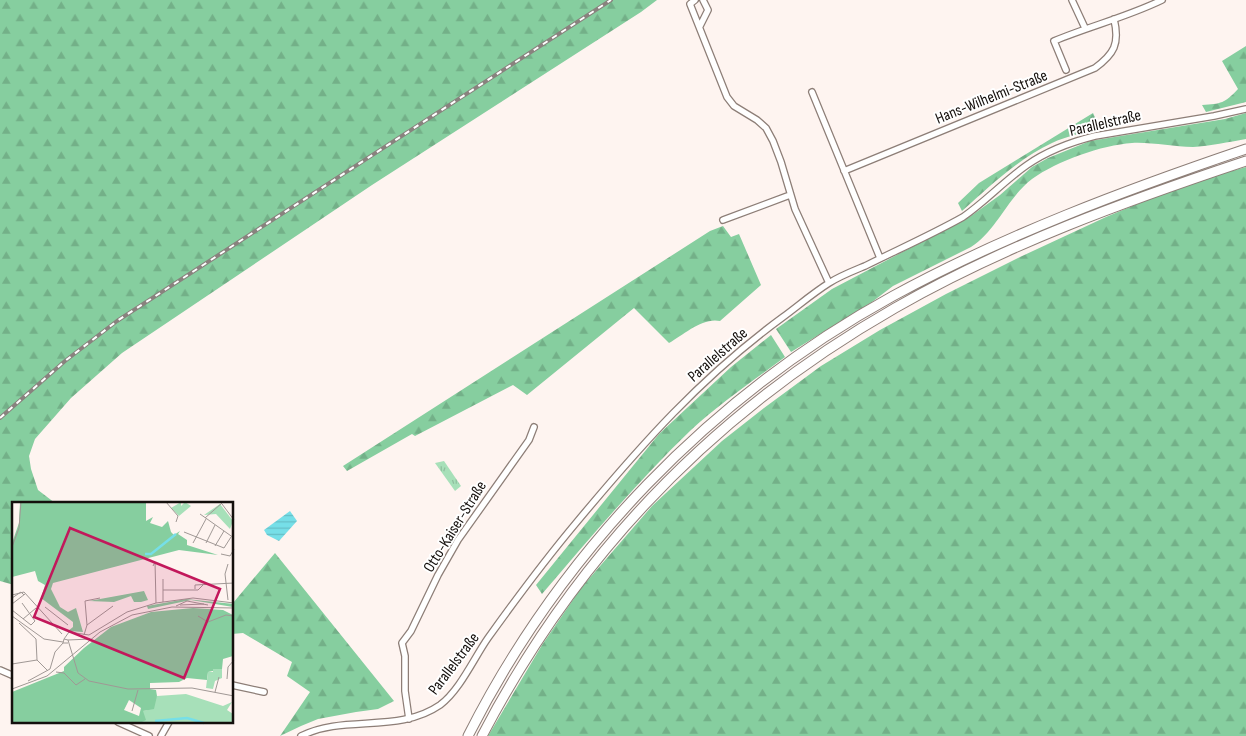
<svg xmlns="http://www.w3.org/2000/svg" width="1246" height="736" font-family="'Sofia Sans Condensed',sans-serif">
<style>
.grass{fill:url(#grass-tufts)}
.forest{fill:url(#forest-firs)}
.water{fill:url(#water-rules)}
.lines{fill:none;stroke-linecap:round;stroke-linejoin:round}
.minor-casing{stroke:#8d7e77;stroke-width:8}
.highway-casing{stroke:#8d7e77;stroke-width:11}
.minor{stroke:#fff;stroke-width:5.5}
.highway{stroke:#fff;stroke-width:9}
.rail-casing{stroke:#89827e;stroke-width:4}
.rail{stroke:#fff;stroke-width:2;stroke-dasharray:5.5;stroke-linecap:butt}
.labels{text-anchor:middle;stroke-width:4;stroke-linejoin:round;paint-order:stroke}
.street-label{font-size:16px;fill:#140f0c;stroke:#fff}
.inset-river{fill:none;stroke:#76dfe8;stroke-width:2.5}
.inset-road{fill:none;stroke:#a09895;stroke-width:1}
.view{fill:#c2185b;fill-opacity:0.15;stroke:#c2185b;stroke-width:2.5}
.inset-edge{fill:none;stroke:#140f0c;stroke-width:2.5}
</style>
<defs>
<pattern id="grass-tufts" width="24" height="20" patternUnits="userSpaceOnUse" patternTransform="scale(1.25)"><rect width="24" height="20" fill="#a7e0b9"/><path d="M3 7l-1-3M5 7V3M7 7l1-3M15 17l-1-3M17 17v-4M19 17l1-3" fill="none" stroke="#8fbf9e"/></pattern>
<pattern id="forest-firs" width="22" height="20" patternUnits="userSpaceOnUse" patternTransform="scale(1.25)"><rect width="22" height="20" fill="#86ce9f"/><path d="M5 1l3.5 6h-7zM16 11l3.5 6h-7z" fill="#73b088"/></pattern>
<pattern id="water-rules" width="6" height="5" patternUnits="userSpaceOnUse" patternTransform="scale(1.25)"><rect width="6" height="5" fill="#76dfe8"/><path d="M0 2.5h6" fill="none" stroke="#65bec6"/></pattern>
</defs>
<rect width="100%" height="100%" fill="#fef4f0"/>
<path class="grass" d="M444 461 461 486 455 491 435 463Z"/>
<path class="forest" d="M0 0H657L641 12 372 185 122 353 71 398 35 439 29 456 31 469 38 490 55 503H14V585L0 581Z
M1246 46V102L1206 112 1202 105C1221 104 1225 103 1238 89L1222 61Z
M1093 113 1100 128C1085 133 1066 136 1052 143 1018 159 990 186 962 211L958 203 979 183Z
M1246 113V139C1228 142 1211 146 1193 147 1173 147 1152 142 1132 143 1102 145 1057 161 1032 179 1008 197 997 230 971 247L893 286 872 302 791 352 776 329 832 289 971 216 1000 195 1032 167 1048 158 1090 141 1225 119Z
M1246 167V736H488L542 645 581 588 652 506 722 441 764 408 821 366 880 330 946 294 1020 257 1106 217 1185 184Z
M723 226 731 237 739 234 761 285 720 321C703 317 683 335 669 343L634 308 527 395 513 385 415 436 412 434 347 471 343 466 710 231Z
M771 335 785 357C753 381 720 403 691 430 638 481 590 538 542 594L536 585 659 434 731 367Z
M275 553 394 701 378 709 356 712 318 719 301 726 280 736 310 692 287 676 292 662 243 633 232 634 233 603Z"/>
<path class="water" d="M290 511 297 521 279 541 267 535 264 530Z"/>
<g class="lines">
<defs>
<path id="minor" d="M695 0 690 4 727 97 734 106 757 120 766 128 773 141 781 162 795 209 829 283
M1072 0 1085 28
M700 26 708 10 703 0
M1066 70 1054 41C1090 26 1127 17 1162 0
M812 92 880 258
M844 171 1095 68C1114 54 1120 44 1114 19
M723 220 790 195
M0 670 14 676
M232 685 264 692
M409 719 405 691V656L402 643 411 631 438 575 458 540 529 440 534 427
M118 722 149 736
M161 736 169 722
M301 736C345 714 398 734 440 705 460 690 474 658 488 638 516 599 545 560 576 523 641 445 701 377 783 317 798 306 813 293 829 283 840 276 853 271 865 266 897 250 931 235 963 217 985 202 1004 181 1027 165 1047 151 1071 142 1095 136L1214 116 1246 109"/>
<path id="highway" d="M468 736C561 552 711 396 893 296 1005 235 1125 190 1246 149
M482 736C578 552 715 411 895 308 1005 245 1126 201 1246 161"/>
</defs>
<use href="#minor" class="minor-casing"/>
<use href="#highway" class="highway-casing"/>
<use href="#minor" class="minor"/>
<use href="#highway" class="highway"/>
<defs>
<path id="rail" d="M0 418 65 361 117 321 611 0"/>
</defs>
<use href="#rail" class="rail-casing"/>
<use href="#rail" class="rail"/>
</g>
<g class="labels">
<g class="street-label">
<text transform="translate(991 96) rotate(-22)" y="6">Hans-Wilhelmi-Straße</text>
<text transform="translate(1105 122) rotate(-13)" y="6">Parallelstraße</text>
<text transform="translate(717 354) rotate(-41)" y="6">Parallelstraße</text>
<text transform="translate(454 526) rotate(-58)" y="6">Otto-Kaiser-Straße</text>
<text transform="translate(453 663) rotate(-53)" y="6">Parallelstraße</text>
</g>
</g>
<g transform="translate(12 502)">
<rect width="221" height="221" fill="#fef4f0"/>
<path d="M208 2 221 19 218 27 204 12 192 13ZM174 192 211 204 220 200 215 208 221 212V221H125L130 220 131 209 136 208 145 194Z" fill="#a7e0b9"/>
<path d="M8 0H134V19L141 15 138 21 150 25 156 19 159 30 162 33 168 29 166 32 175 38V43L206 53 167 48 41 81 39 87 48 105 56 110 64 106 71 130 56 129 61 125V120L29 96 33 83 26 79 23 69 0 75V41L7 21ZM132 89 136 98 129 100H122L119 94 102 100 77 99ZM174 97 222 102 221 105 179 98 136 107 135 104ZM181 106 211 108 221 113V154L211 157 210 167 196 170 195 178 175 176 167 180 138 181V187L144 188 145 194 142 207 131 209 134 218 130 220 0 221V190L52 169V165L72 146 99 125 139 110ZM117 198 129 206 127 214 112 208Z" fill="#86ce9f" fill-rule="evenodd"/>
<path d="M201 167H210V176L203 179 201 187 194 186 196 170H201Z" fill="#a7e0b9"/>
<path d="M169 0V4L173 0 179 4 167 14 159 6Z" fill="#a7e0b9"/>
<path class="inset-river" d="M133 52H139L164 32M143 219 175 216 192 221"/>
<path class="inset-road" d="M154 0 166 14 164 20M210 2 222 18M188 12 222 36M193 16 210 1M172 30 212 46 219 35M181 41 194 17M194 41 203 23M203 44 212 29M0 45 7 26 9 0M209 52 218 54 222 47M141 64 143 60 144 101M151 77V100M183 87V83L222 81M151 88H186L191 83M0 93 12 90 50 132M0 96 9 90 12 93M216 98 213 72 216 62M0 102 13 92M168 103 192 102M164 104 175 99 196 103M33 105 56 123M0 108 19 123 23 119 10 101M0 114 32 137 51 140M186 114 196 120 214 113 222 114M11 117 24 106M7 121 24 137 25 158M75 123 101 104M72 133 75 123 73 99 88 96M52 137 57 130 77 133 115 110 144 101 181 96 222 101M56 138 78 137M56 141H51L52 137 56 138 66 171 77 179 116 187 180 186 222 194M0 162 25 158 36 169M44 170 52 171 64 183 73 177M215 177 216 165 222 158M16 179 38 167 43 150 51 141M0 187 35 174 88 130 120 113 160 105 222 106M203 190 207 175M120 209 126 188"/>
<path class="view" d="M58 26 208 87 172 176 22 115Z"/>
<rect width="221" height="221" class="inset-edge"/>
</g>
</svg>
